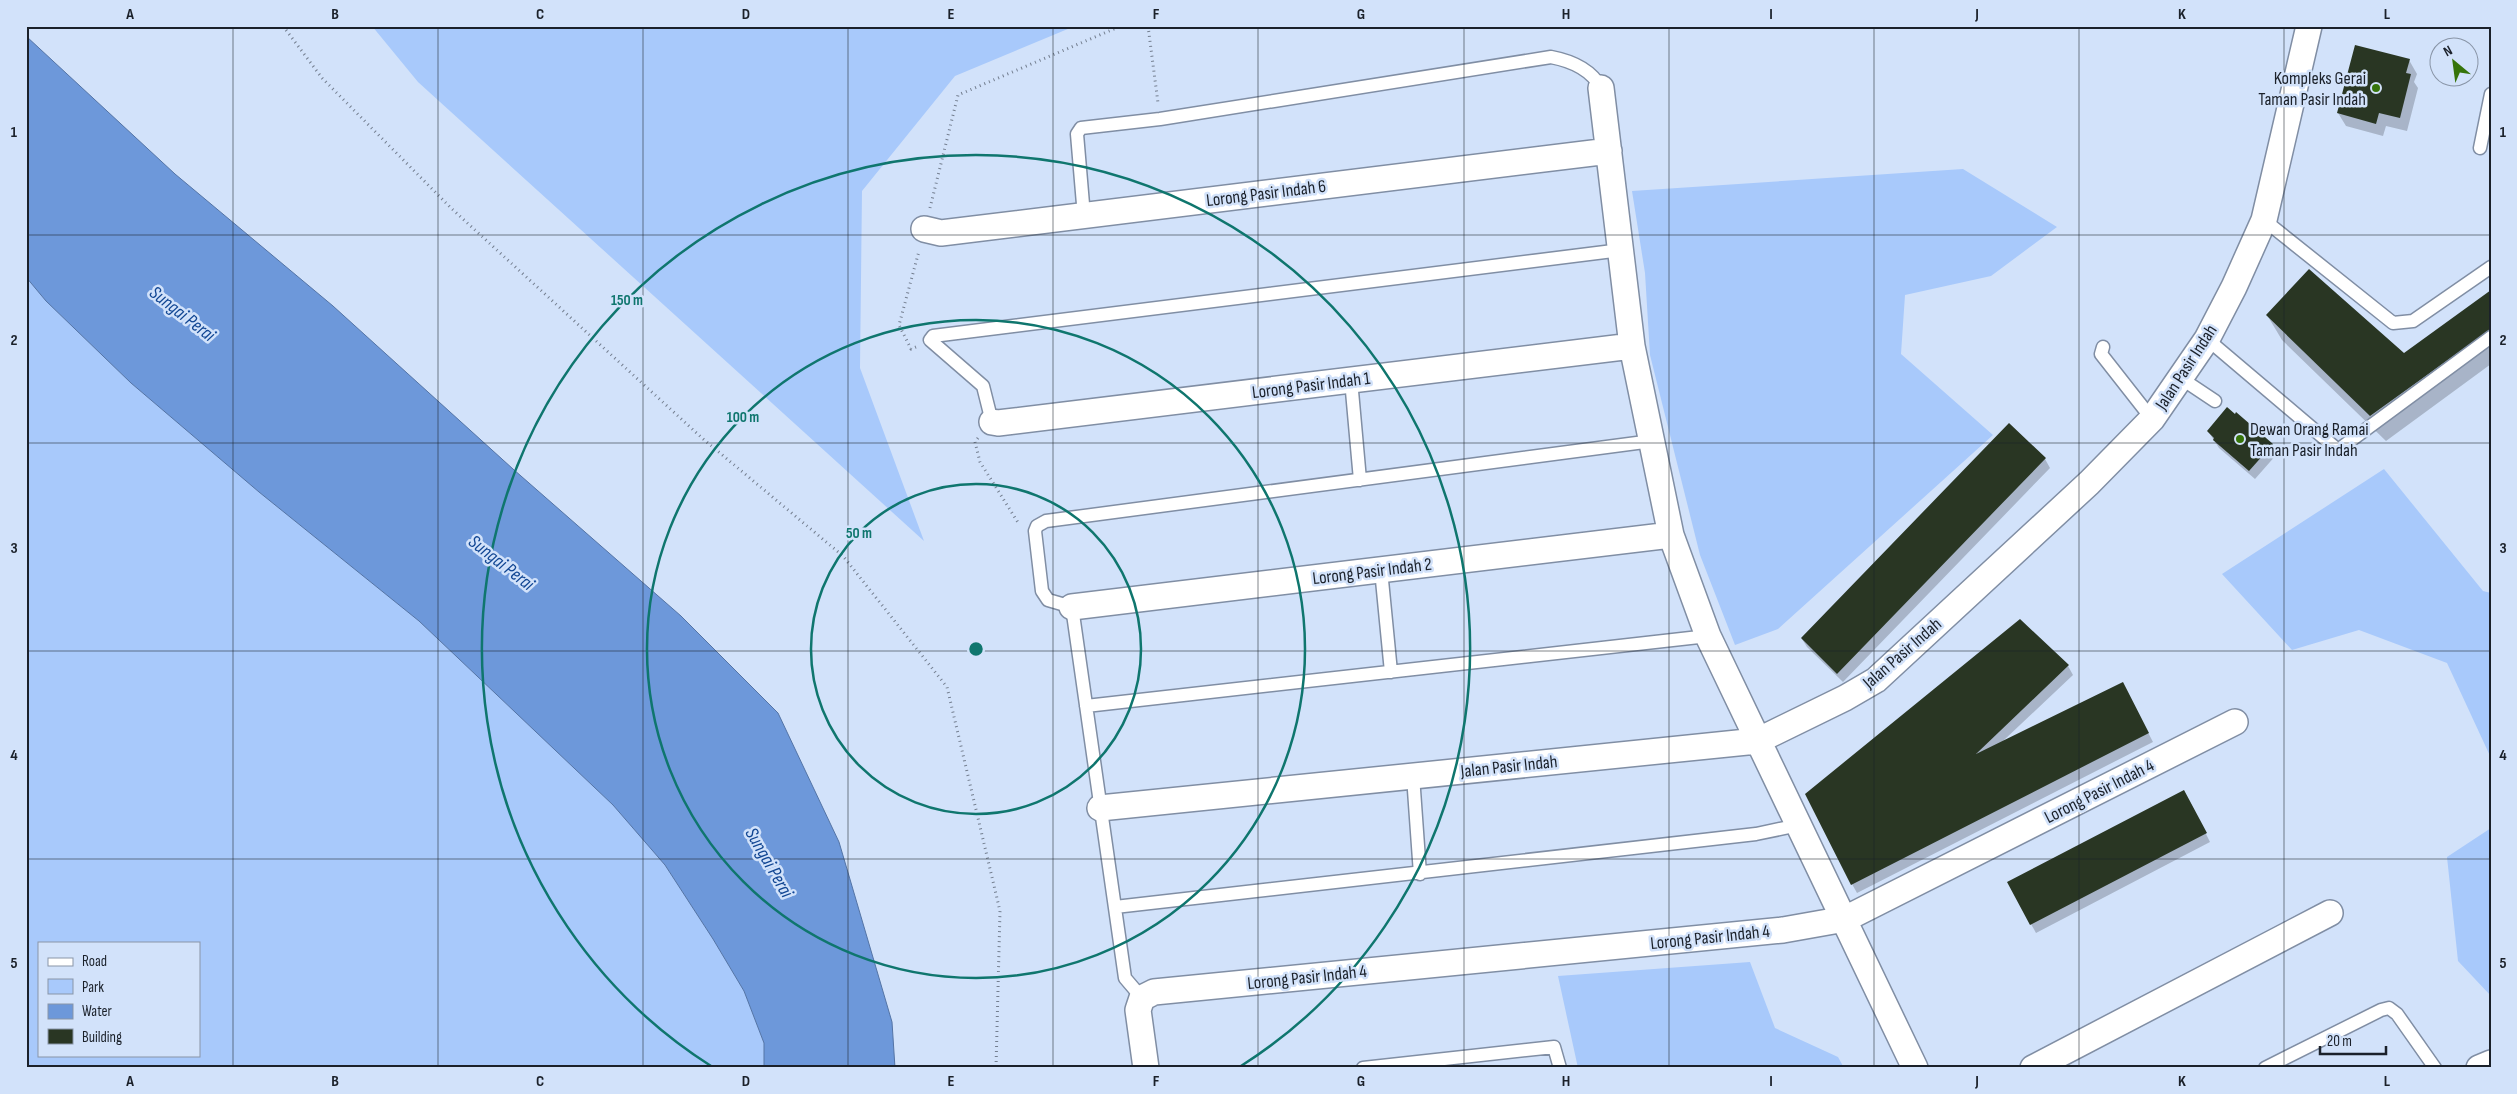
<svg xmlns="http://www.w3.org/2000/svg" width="2517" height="1094" font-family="'Sofia Sans Condensed',sans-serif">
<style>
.green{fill:#a8c9fb;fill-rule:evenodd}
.water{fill:#6d98da;stroke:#5474a5}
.shadow{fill:#0003}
.building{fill:#293623}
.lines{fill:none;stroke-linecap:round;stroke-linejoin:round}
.service-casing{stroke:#808ea4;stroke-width:15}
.minor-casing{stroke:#808ea4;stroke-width:28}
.path{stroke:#747f90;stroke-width:3;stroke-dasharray:1 4;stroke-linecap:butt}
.service{stroke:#fff;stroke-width:12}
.minor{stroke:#fff;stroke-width:25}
.grid{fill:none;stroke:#1b212a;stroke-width:1;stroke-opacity:0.55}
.ring{fill:none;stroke:#0f766e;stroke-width:2.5}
.poi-dot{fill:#36740a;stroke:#d2e2fa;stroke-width:2}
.labels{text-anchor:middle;stroke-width:5;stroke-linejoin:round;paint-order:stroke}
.poi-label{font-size:18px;fill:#1b212a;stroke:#d2e2fa;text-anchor:end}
.street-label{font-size:18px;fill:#1b212a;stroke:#d2e2fa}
.water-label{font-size:19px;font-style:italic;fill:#114693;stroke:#d2e2fa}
.centre{fill:#0f766e;stroke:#d2e2fa;stroke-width:2.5}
.ring-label{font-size:15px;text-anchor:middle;font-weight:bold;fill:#0f766e;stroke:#d2e2fa;stroke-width:5;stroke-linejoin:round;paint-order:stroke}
.neatline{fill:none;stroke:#1b212a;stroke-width:2}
.grid-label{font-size:16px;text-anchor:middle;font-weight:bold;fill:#1b212a}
</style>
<rect width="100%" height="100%" fill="#d2e2fa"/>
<path class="green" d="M372 26H1075L955 76 862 191 860 368 924 541 418 82Z
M1963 169 2057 227 1991 276 1905 295 1901 354 1993 435 1778 629 1735 645 1700 555 1650 355 1645 273 1632 191Z
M26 277 46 301 131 383 259 492 419 621 613 805 665 865 713 939 744 991 764 1043V1068H26ZM39 943H199V1055H39Z
M2384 469 2483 591 2491 593V758L2447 663 2359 630 2292 650 2222 574Z
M2491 828V996L2458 961 2447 857Z
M1750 962 1775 1028 1838 1057 1844 1068H1578L1558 976Z"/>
<path class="water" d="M26 36 175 174 333 306 513 469 681 616 778 713 839 842 892 1022 895 1068H764V1043L744 991 713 939 665 865 613 805 419 621 259 492 131 383 46 301 26 277Z"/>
<path class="shadow" d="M2409 60 2417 74 2414 82 2418 88 2407 131 2386 126 2383 136 2346 126 2338 113Z
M2491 292V364L2386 441 2282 340 2267 315 2404 355Z
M2009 425 2045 459 2050 468 1843 682 1807 647 1802 639Z
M2208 431 2272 445 2277 454 2255 479 2219 448Z
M2020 621 2068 666 2073 675 2003 741 2127 692 2153 742 1857 893 1852 884Z
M2189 800 2210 842 2036 933 2031 924Z"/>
<path class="building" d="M2355 45 2410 59 2406 73 2411 74 2400 118 2379 113 2376 124 2337 113Z
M2309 269 2404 353 2491 290V329L2370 416 2266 315Z
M2227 407 2235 414 2236 412 2273 444 2249 471 2213 440 2214 438 2207 431Z
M2009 423 2046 458 1837 674 1801 638Z
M2020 619 2069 665 1976 754 2123 682 2149 733 1851 885 1805 794Z
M2184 790 2207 833 2030 925 2007 882Z"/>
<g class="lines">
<defs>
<path id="service" d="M2480 148 2491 94
M1084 216 1077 134 1081 128 1160 119 1551 57C1572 61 1591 69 1601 88
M2264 220 2393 323 2413 321 2491 267
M2207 339 2338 450 2491 337
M2103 347 2101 354 2152 419
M2179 377 2215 401
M1351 380 1360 480
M992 422 983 386 930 340 933 336 1621 250
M1381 570 1391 672
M1086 706 1708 636
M1413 776 1420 874
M1115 907 1756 834 1799 825
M1142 998 1125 978 1072 607 1048 600 1042 591 1035 531 1037 526 1046 521 1652 441
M1363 1068 1554 1047 1560 1068
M2265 1068 2381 1010 2389 1008 2397 1014 2435 1068"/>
<path id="minor" d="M1601 88 1632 346 1671 535 1708 636 1915 1068
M924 229 941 233 1609 151
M992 422 998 423 1632 346
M1072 607 1671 535
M1100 808 1757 741 1845 698 1876 680 2089 483 2152 419 2207 339 2234 287 2264 220 2309 26
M1146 1068 1138 1010 1142 998 1154 992 1783 930 1845 919 2235 722
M2033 1068 2330 913
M2479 1068 2491 1063"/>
</defs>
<use href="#service" class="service-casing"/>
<use href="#minor" class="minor-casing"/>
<path class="path" d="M283 26 322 78 451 208 702 438 843 556 947 687 1000 911 996 1068
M1148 26 1158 103
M930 208 958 95 1121 26
M916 347 911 349 899 325 919 251
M978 438 975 442 980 462 1019 524"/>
<use href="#service" class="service"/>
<use href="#minor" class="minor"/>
</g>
<path class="grid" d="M233 26V1068M438 26V1068M643 26V1068M848 26V1068M1053 26V1068M1258 26V1068M1464 26V1068M1669 26V1068M1874 26V1068M2079 26V1068M2284 26V1068M26 235H2491M26 443H2491M26 651H2491M26 859H2491"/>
<g class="ring">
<circle cx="976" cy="649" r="165"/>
<circle cx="976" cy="649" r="329"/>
<path d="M711 1066A494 494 0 1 1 1241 1066"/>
</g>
<g class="poi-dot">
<circle cx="2376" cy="88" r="5"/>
<circle cx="2240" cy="439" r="5"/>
</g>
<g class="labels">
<g class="poi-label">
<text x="2366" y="84">Kompleks Gerai<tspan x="2366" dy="21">Taman Pasir Indah</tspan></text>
<text x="2250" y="435" text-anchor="start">Dewan Orang Ramai<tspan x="2250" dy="21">Taman Pasir Indah</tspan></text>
</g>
<g class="street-label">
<text transform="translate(1266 193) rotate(-7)" y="6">Lorong Pasir Indah 6</text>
<text transform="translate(2186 367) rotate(-57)" y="6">Jalan Pasir Indah</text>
<text transform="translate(1311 385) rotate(-7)" y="6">Lorong Pasir Indah 1</text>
<text transform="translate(1372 571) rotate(-7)" y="6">Lorong Pasir Indah 2</text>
<text transform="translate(1902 653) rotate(-41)" y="6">Jalan Pasir Indah</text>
<text transform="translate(1509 766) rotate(-6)" y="6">Jalan Pasir Indah</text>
<text transform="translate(2099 791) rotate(-27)" y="6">Lorong Pasir Indah 4</text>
<text transform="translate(1710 937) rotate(-6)" y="6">Lorong Pasir Indah 4</text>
<text transform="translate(1307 977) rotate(-6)" y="6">Lorong Pasir Indah 4</text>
</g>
<g class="water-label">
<text transform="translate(183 313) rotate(38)" y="7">Sungai Perai</text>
<text transform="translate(502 562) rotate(38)" y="7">Sungai Perai</text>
<text transform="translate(770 862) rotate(60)" y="7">Sungai Perai</text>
</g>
</g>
<circle cx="976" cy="649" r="8" class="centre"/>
<g class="ring-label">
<text x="627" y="305">150 m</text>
<text x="743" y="422">100 m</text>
<text x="859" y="538">50 m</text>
</g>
<rect width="2517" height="1094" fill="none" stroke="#d2e2fa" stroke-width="55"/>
<rect x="38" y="942" width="162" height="115" fill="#d2e2fa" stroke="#8995a7"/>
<rect x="48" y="958" width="25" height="8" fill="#ffffff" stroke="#8995a7"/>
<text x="82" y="966" font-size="15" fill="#1b212a">Road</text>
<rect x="48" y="979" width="25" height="15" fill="#a8c9fb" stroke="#8995a7"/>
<text x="82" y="992" font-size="15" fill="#1b212a">Park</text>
<rect x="48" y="1004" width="25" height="15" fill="#6d98da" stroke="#8995a7"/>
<text x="82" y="1016" font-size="15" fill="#1b212a">Water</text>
<rect x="48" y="1029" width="25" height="15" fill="#293623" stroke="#8995a7"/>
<text x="82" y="1042" font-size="15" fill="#1b212a">Building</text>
<g transform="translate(2454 62) rotate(331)"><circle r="24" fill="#d2e2fa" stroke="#8995a7"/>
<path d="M0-4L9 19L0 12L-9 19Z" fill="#36740a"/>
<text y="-8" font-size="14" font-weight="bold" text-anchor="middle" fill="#1b212a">N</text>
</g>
<path d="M2320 1046v8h66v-8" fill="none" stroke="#1b212a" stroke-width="2.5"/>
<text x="2327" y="1046" font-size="15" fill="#1b212a" stroke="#d2e2fa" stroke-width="4" paint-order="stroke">20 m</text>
<rect x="28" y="28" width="2462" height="1038" class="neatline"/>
<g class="grid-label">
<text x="130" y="19">A</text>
<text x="335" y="19">B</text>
<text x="540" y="19">C</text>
<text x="746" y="19">D</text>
<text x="951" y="19">E</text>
<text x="1156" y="19">F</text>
<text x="1361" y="19">G</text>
<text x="1566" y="19">H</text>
<text x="1771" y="19">I</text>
<text x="1977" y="19">J</text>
<text x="2182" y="19">K</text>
<text x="2387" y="19">L</text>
<text x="14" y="137">1</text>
<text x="2503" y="137">1</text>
<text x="14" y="345">2</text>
<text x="2503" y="345">2</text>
<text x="14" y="553">3</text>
<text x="2503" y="553">3</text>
<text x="14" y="760">4</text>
<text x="2503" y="760">4</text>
<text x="14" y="968">5</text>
<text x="2503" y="968">5</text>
<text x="130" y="1086">A</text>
<text x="335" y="1086">B</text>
<text x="540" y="1086">C</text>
<text x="746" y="1086">D</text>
<text x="951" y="1086">E</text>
<text x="1156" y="1086">F</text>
<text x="1361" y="1086">G</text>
<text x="1566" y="1086">H</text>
<text x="1771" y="1086">I</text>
<text x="1977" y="1086">J</text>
<text x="2182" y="1086">K</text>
<text x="2387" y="1086">L</text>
</g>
</svg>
